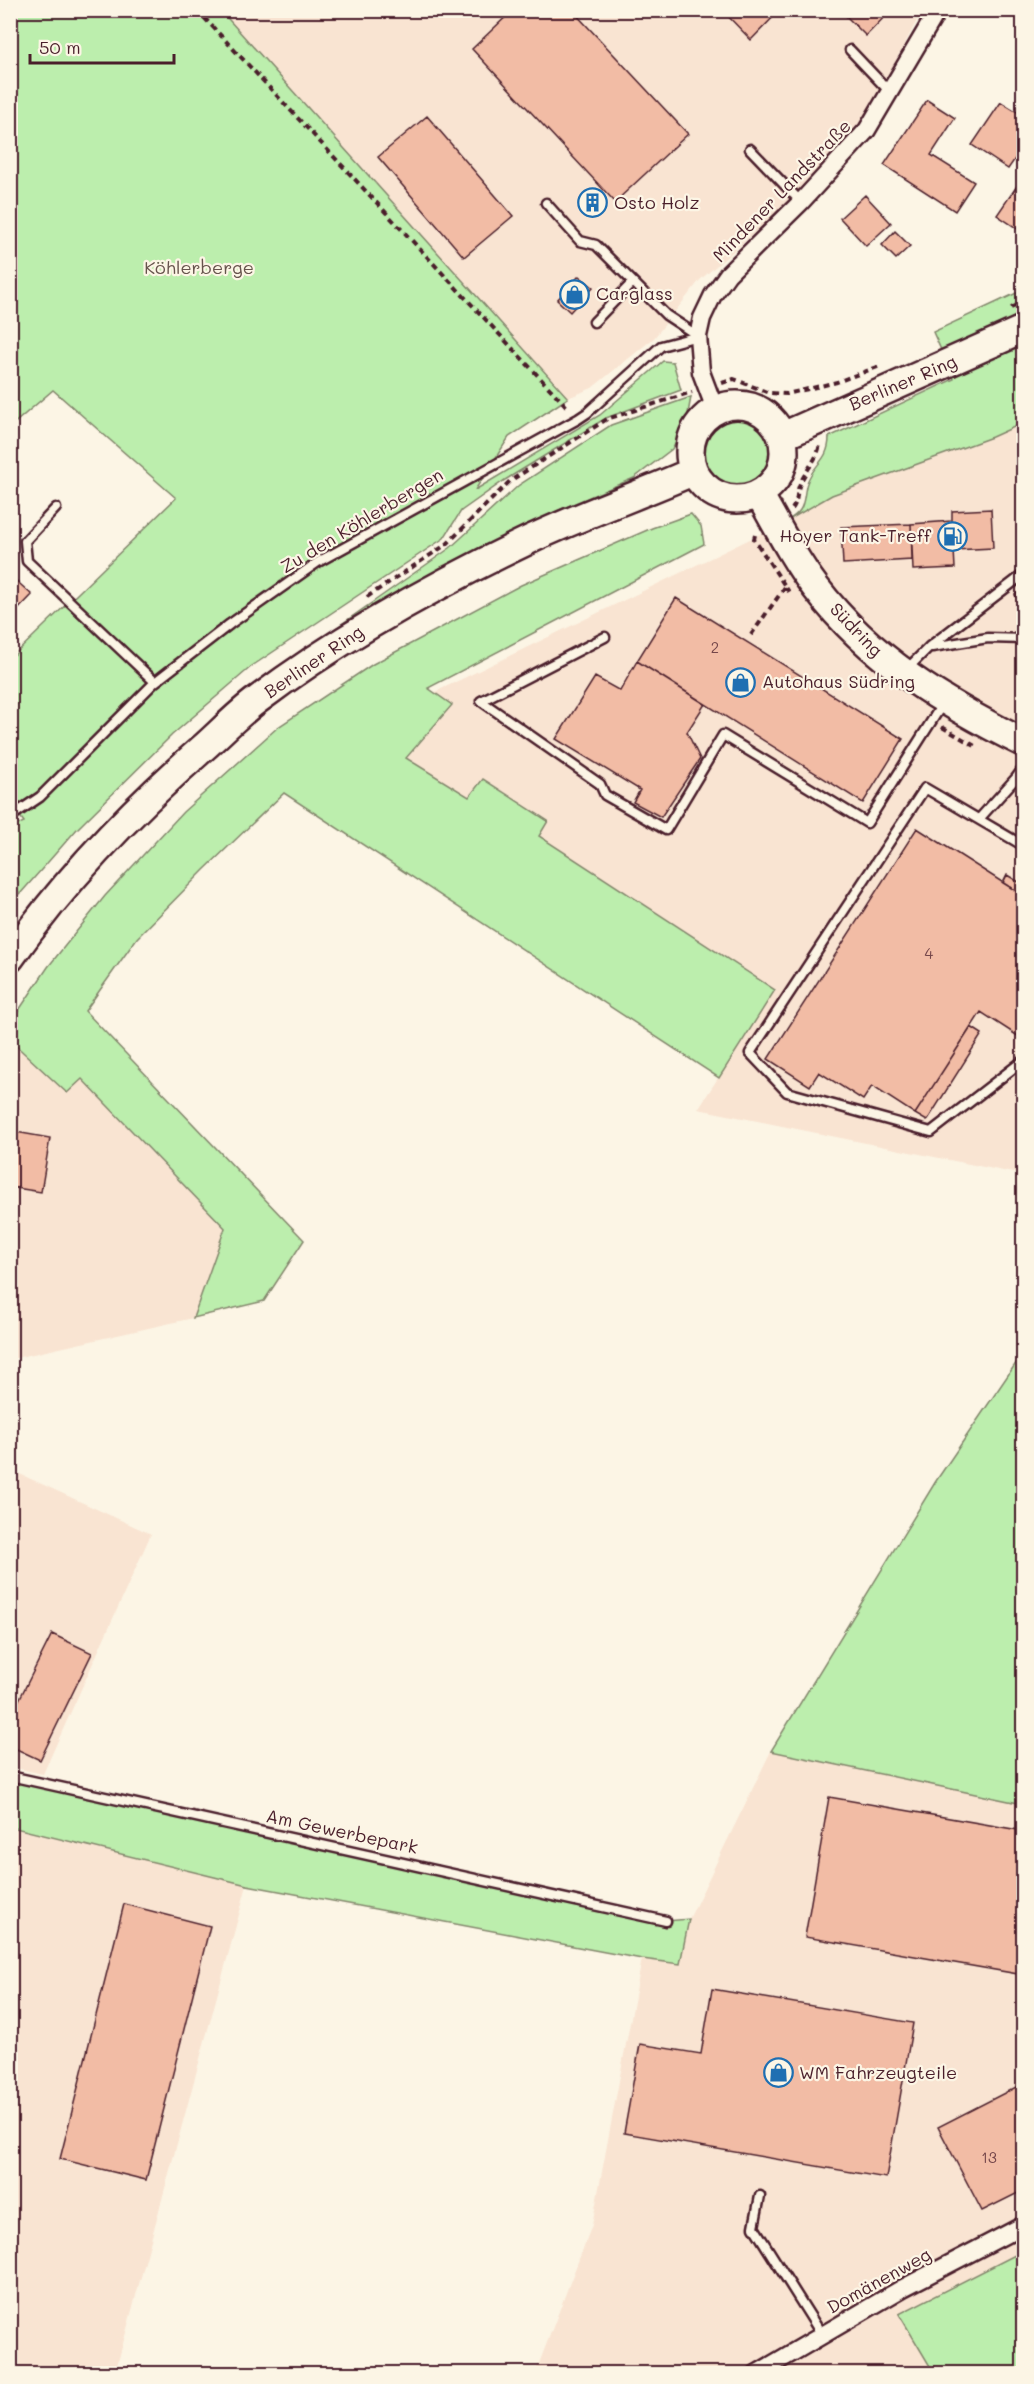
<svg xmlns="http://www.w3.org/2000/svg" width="1034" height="2384" font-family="Mali,sans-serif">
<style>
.built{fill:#f9e4d2}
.green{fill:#bceead;stroke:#83866c;stroke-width:1.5}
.building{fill:#f2bca5;stroke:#4a1f2b;stroke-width:1.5}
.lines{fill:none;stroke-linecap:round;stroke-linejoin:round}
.service-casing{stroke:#4a1f2b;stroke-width:13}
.minor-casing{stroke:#4a1f2b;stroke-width:21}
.primary-casing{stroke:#4a1f2b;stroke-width:32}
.path{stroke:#4a1f2b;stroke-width:4;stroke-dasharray:6 4.5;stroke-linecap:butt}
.service{stroke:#fcf5e5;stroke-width:8}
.minor{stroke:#fcf5e5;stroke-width:16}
.primary{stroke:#fcf5e5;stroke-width:27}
.labels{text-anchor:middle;stroke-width:4.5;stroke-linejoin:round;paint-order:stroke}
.number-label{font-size:15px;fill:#74464a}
.street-label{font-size:18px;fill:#4a1f2b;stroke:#fcf5e5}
.poi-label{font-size:18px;fill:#4a1f2b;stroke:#fcf5e5;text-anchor:start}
.park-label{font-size:18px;fill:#66534c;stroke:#fcf5e5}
</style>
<rect width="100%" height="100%" fill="#fcf5e5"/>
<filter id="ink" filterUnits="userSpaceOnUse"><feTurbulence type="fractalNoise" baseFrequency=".0167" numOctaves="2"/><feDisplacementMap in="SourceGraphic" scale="12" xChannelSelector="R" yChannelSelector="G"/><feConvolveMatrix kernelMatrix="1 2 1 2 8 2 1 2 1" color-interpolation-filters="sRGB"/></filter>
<g filter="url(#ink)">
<path class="built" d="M221 11H922L865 119 776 214 700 280 654 338 592 388 568 398Z
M1023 423V1175L698 1109 775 990 539 836 548 821 484 779 470 797 406 758 452 705 433 693 785 522 832 495 992 437Z
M10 1041 67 1092 82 1079 225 1229 193 1318 11 1359Z
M11 1470 151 1534 43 1774 11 1767Z
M771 1751 1023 1804V2251L899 2314 934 2373 535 2374 592 2225 642 1959 680 1964 689 1919Z
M11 1827 247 1885 115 2373 11 2374Z"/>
<path class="green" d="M11 11H221L568 398 509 437 475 490 600 415 663 361 673 362 681 390 606 418 505 480 461 511 444 538 252 666 172 735 77 829 20 894 11 886 10 828 24 822 11 804V658L176 498 53 390 11 426Z
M1023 290V423L992 437 832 495 785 522C790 519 796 516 800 510 805 503 804 491 807 483 813 464 829 461 829 437L954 379 933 332Z
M691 397 687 419 672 449 634 478 559 510 461 559 393 596 330 636 333 630 450 548 519 485 611 425Z
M702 452a36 36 0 1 1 72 0a36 36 0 1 1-72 0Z
M691 514 701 526 704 544 428 688 452 705 406 758 469 797 483 779 548 821 539 836 775 990 719 1078 284 793 204 870 137 938 85 1011 304 1240 264 1301 193 1318 225 1228 82 1079 67 1093 11 1041V1022L48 967 105 896 183 812 278 727 373 664 521 585 652 528Z
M1023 1353V1804L771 1751 936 1481Z
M11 1776 666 1921 689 1919 680 1964 642 1959 247 1885 11 1827Z
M1023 2251V2373H934L899 2314Z"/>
<path class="building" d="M513 10H572L688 134 615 202 472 49Z
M722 10H780L751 40Z
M840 10H891L866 36Z
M927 100 955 118 931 155 974 182 955 211 884 165Z
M1001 102 1024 116V146L1008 169 972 145Z
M427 116 513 216 464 257 378 157Z
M1021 180 1024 182V233L997 215Z
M592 193 603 204 596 212 589 213 585 209 583 202Z
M865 195 891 223 866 246 840 218Z
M895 231 910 246 896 259 882 245Z
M579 276 593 287 570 312 557 300Z
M991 509 993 548 954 550 955 568 913 570 911 524 952 521V511Z
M911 524 912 560 843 564 841 527Z
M10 575 32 595 10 618Z
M1024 588V607L1015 595Z
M676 598 903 739 863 803 637 661Z
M637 661 705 704 687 732 700 759 661 817 633 802 640 790 556 739 595 677 620 691Z
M917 828 1024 896V1040L981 1012 915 1114 872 1086 863 1100 819 1072 810 1086 768 1059Z
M1007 875 1024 885V896L1003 883Z
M971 1027 982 1034 927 1121 915 1114Z
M10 1131 50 1138 41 1192 10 1187 13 1161 10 1160Z
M52 1634 92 1653 40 1760 10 1746V1718Z
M829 1797 1024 1831V1975L805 1937Z
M124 1904 210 1926 146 2180 60 2159Z
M712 1989 913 2023 886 2178 624 2133 640 2044 701 2054Z
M1024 2083V2190L982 2211 938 2127Z"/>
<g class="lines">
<defs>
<path id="service" d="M850 50 890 92
M750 149 801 202
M546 203 580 241 596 245 666 315 698 336
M594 322 633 282
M56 508 25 541 27 561 155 682
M605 637 481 701 600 784 605 795 666 830 723 735 867 823 943 703
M932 647 988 638 1024 639
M905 671 929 647 1024 574
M10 817 40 797 155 682 230 624 318 562 578 419 587 413 661 346 698 336
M979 819 1016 778 1024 767
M1024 846 925 788 750 1053 787 1092 931 1132 1024 1060
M10 1776 666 1921
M760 2196 754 2227 822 2335"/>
<path id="minor" d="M715 409 701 372 698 336 702 318 713 295 728 274 801 202 867 130 938 10
M756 2374 903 2288 1024 2225"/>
<path id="primary" d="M690 452a47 47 0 1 1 94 0a47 47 0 1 1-94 0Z
M783 436 1024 329
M759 494C777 526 794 559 816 588 870 659 945 704 1024 743
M10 958C65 880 132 810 203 748 221 732 238 714 257 700 342 636 435 585 531 539 584 514 640 495 694 471"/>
</defs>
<use href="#service" class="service-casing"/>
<use href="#minor" class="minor-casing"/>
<use href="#primary" class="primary-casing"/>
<path class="path" d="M197 10 569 409
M1011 308 1024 302
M722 383 734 379 769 393 787 394 837 382 880 366
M792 509C798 502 796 494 799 486 805 470 818 460 820 443
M755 535 754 539 789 592
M367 597 447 544 510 481 607 419 692 392
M751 635 785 587
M942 727 975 746"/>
<use href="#service" class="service"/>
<use href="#minor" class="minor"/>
<use href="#primary" class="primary"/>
</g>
</g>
<defs>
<symbol id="building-ring" viewBox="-11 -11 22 22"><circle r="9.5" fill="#fcf5e5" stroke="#1f6fb2" stroke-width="1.5"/><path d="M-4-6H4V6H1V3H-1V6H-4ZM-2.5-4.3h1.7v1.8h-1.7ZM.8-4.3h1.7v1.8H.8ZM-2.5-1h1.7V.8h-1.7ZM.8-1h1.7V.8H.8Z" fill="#1f6fb2"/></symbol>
<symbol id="shop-ring" viewBox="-11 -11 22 22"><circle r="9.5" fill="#fcf5e5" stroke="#1f6fb2" stroke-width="1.5"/><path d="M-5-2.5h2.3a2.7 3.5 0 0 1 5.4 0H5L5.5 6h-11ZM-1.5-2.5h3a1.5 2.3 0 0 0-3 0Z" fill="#1f6fb2"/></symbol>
<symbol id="fuel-ring" viewBox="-11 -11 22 22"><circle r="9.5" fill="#fcf5e5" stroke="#1f6fb2" stroke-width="1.5"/><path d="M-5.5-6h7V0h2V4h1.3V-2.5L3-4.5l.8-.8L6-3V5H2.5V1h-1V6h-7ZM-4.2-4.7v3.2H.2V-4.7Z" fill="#1f6fb2"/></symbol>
</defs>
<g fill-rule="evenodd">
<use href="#building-ring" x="576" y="186" width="33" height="33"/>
<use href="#shop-ring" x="558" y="278" width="33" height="33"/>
<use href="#fuel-ring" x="936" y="520" width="33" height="33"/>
<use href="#shop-ring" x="724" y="666" width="33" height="33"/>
<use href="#shop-ring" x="762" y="2056" width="33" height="33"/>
</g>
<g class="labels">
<g class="number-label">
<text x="715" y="653">2</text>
<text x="929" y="959">4</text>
<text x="989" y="2163">13</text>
</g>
<g class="street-label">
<text transform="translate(782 191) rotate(-46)" y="6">Mindener Landstraße</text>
<text transform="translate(903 383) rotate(-23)" y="6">Berliner Ring</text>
<text transform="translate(362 521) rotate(-31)" y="6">Zu den Köhlerbergen</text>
<text transform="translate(856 630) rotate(46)" y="6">Südring</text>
<text transform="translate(314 662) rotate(-34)" y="6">Berliner Ring</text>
<text transform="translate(342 1832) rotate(12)" y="6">Am Gewerbepark</text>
<text transform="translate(879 2281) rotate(-29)" y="6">Domänenweg</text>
</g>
<g class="poi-label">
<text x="614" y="209">Osto Holz</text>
<text x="596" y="300">Carglass</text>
<text x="931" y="542" text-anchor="end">Hoyer Tank-Treff</text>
<text x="762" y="688">Autohaus Südring</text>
<text x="799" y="2079">WM Fahrzeugteile</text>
</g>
<g class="park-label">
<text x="199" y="274">Köhlerberge</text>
</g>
</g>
<rect width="1034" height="2384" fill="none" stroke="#fcf5e5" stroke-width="36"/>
<rect x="18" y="18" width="998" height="2348" fill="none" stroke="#4a1f2b" stroke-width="2" filter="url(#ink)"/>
<path d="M30 54v9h144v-9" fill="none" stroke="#4a1f2b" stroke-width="3"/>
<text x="39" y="54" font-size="18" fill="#4a1f2b" stroke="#fcf5e5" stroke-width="4.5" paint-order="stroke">50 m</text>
</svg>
